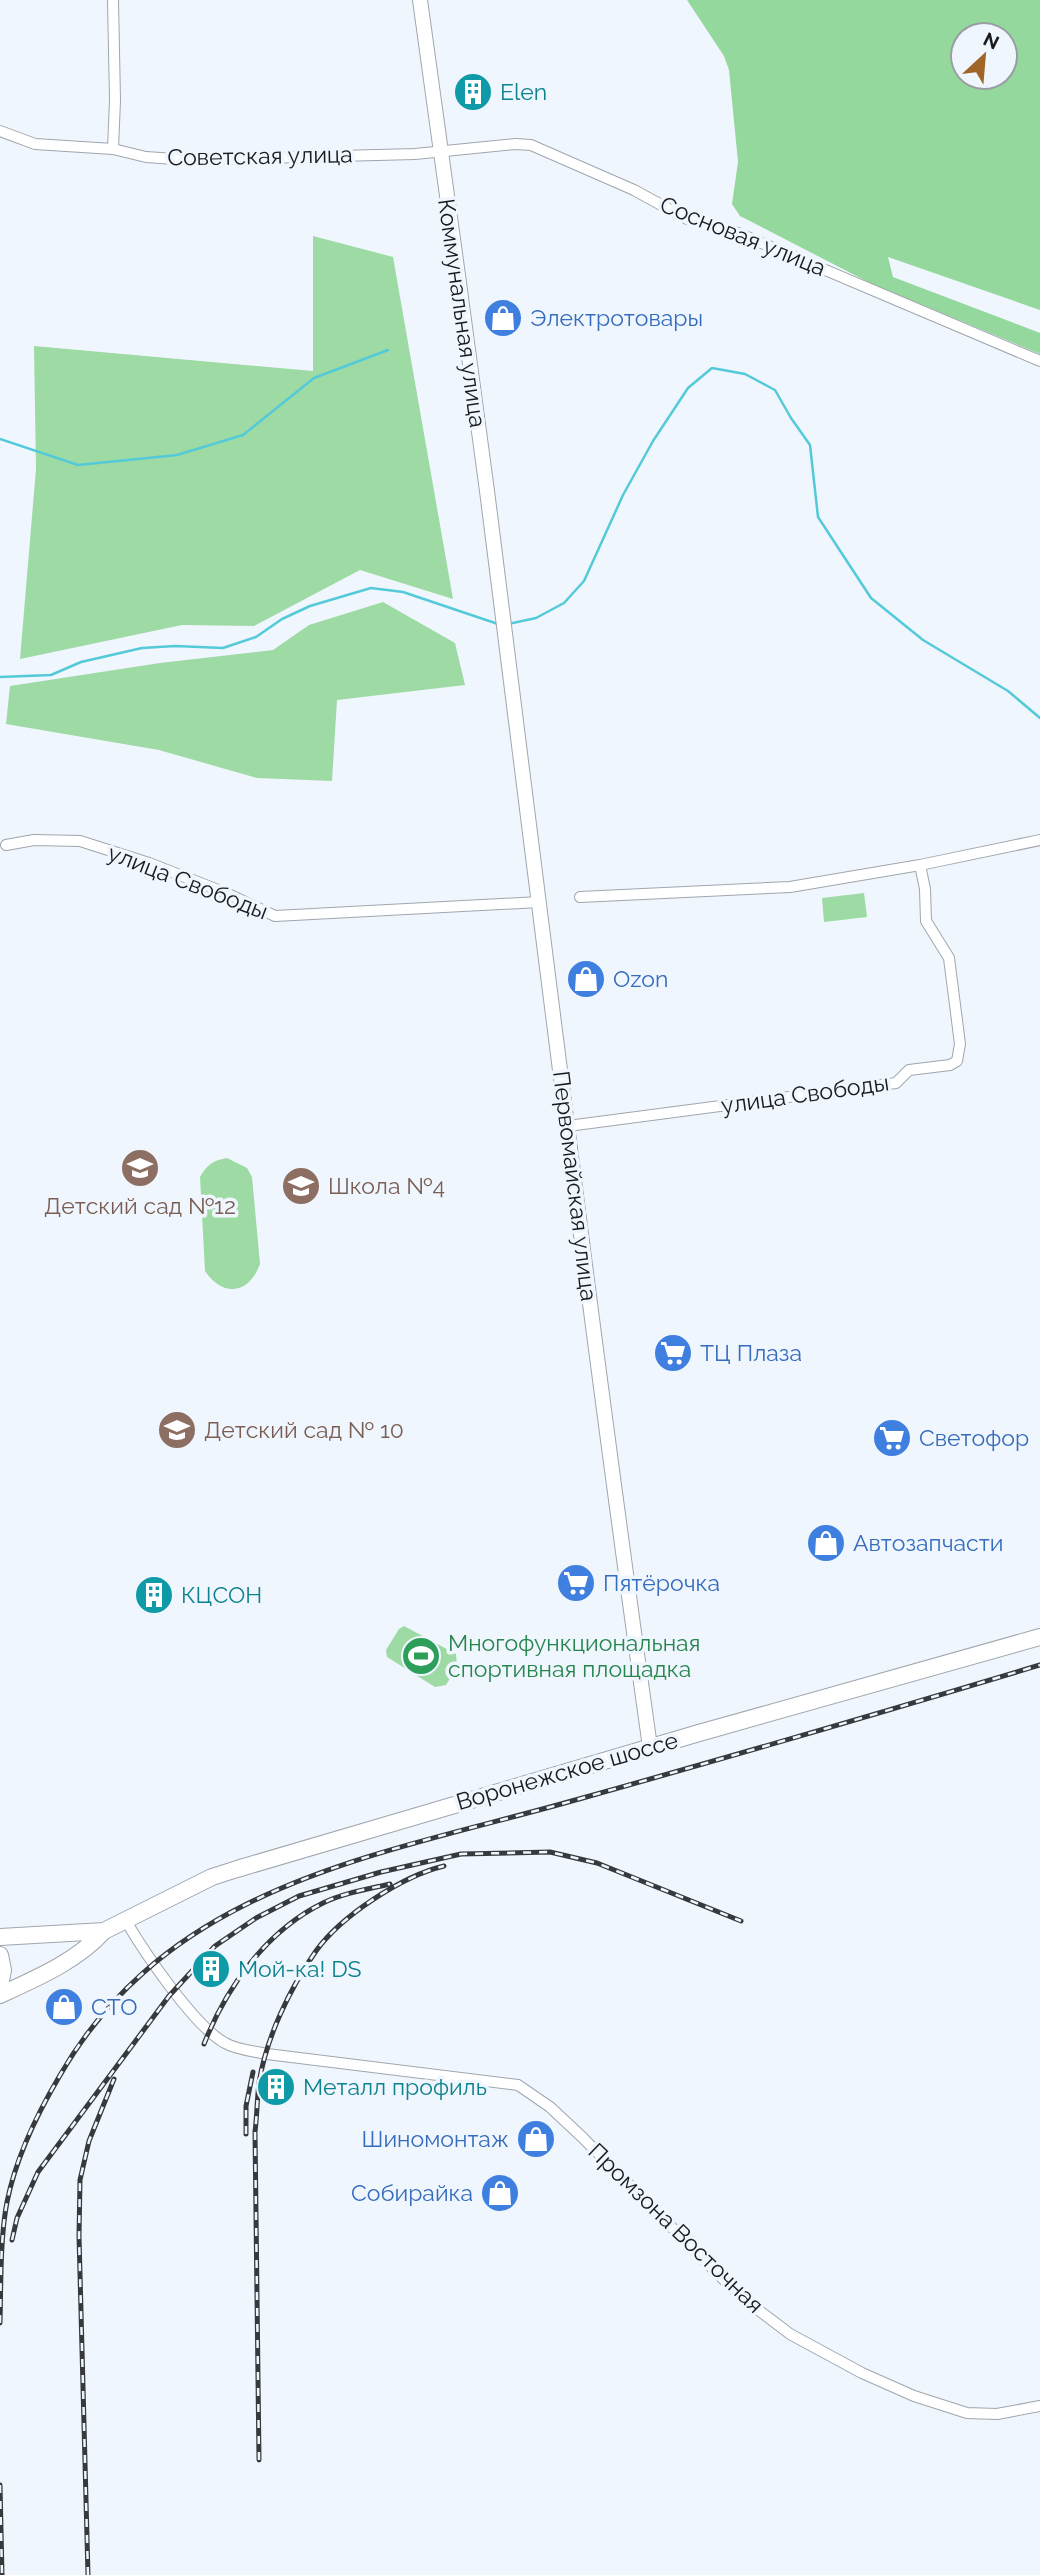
<svg xmlns="http://www.w3.org/2000/svg" width="1040" height="2575" font-family="Raleway,sans-serif">
<style>
.green{fill:#9ddaa4}
.forest{fill:#94d89d;fill-rule:evenodd}
.lines{fill:none;stroke-linecap:round;stroke-linejoin:round}
.stream{stroke:#54cad9;stroke-width:2.5}
.minor-casing{stroke:#a0a6ae;stroke-width:12}
.tertiary-casing{stroke:#a0a6ae;stroke-width:16}
.secondary-casing{stroke:#a0a6ae;stroke-width:18}
.minor{stroke:#fff;stroke-width:10}
.tertiary{stroke:#fff;stroke-width:14}
.secondary{stroke:#fff;stroke-width:16}
.rail-casing{stroke:#373a3d;stroke-width:5}
.rail{stroke:#f0f6fe;stroke-width:2.5;stroke-dasharray:8;stroke-linecap:butt}
.labels{text-anchor:middle;stroke-width:7;stroke-linejoin:round;paint-order:stroke}
.culture-label{font-size:23px;fill:#0d838f;stroke:#f0f6fe;text-anchor:start}
.street-label{font-size:23px;fill:#181a1d;stroke:#f0f6fe}
.shop-label{font-size:23px;fill:#366cbe;stroke:#f0f6fe;text-anchor:start}
.education-label{font-size:23px;fill:#785e54;stroke:#f0f6fe;text-anchor:start}
.leisure-label{font-size:23px;fill:#27864d;stroke:#f0f6fe;text-anchor:start}
</style>
<rect width="100%" height="100%" fill="#f0f6fe"/>
<path class="green" d="M313 236 393 257 453 599 360 570 254 626 182 625 20 659 36 469 34 346 313 371Z
M383 602 455 643 465 685 337 700 332 781 257 778 159 750 6 724 10 686 160 663 273 650 309 625Z
M864 893 867 917 824 922 822 898Z
M227 1158 247 1168 252 1177 260 1264C249 1294 223 1298 205 1271L200 1177C207 1165 213 1160 227 1158Z
M404 1626 456 1654 457 1667 446 1685 435 1687 387 1657 386 1650 399 1629Z"/>
<path class="forest" d="M687 0H1040V310L888 257 893 277 1040 333V354L874 285 740 216 732 204 738 162 729 70 724 56ZM963 35H1005V77H963Z"/>
<g class="lines">
<path class="stream" d="M0 439 78 465 177 455 243 435 314 378 388 350
M508 624 536 618 564 603 584 581 623 495 653 441 688 388 712 368 745 374 775 390 791 418 810 445 818 517 871 598 923 640 1008 691 1040 718
M0 677 51 675 81 662 142 648 175 646 223 648 256 637 282 619 310 606 371 588 403 592 498 624"/>
<defs>
<path id="minor" d="M0 131 35 144 113 149 146 157 189 160 415 154 516 144 531 145 634 190 687 219 731 230 1040 361
M113 149 115 100 113 0
M6 845 34 840 80 841 149 863 226 893 275 916 539 902
M580 897 790 887 920 865 1040 840
M568 1126 896 1083 909 1070 950 1065 957 1061 960 1044 949 958 926 921 925 889 920 865
M126 1921C144 1952 195 2027 225 2043 237 2050 254 2051 267 2054L518 2085 550 2107 581 2136 740 2296 790 2334 862 2373 914 2396 967 2413 997 2414 1040 2406"/>
<path id="tertiary" d="M420 0C442 164 466 327 487 491 540 910 591 1329 650 1747"/>
<path id="secondary" d="M0 1937 104 1931
M0 1955 3 1970 0 1986
M0 1995C37 1978 77 1961 104 1931L212 1877 237 1869 699 1733 1040 1637"/>
</defs>
<use href="#minor" class="minor-casing"/>
<use href="#tertiary" class="tertiary-casing"/>
<use href="#secondary" class="secondary-casing"/>
<use href="#minor" class="minor"/>
<use href="#tertiary" class="tertiary"/>
<use href="#secondary" class="secondary"/>
<defs>
<path id="rail" d="M204 2044C226 1988 266 1931 323 1903 343 1893 368 1889 390 1884
M246 2134V2106L253 2072
M12 2240 17 2218 38 2172 169 1996 215 1946 256 1918 299 1896 381 1872 461 1854 550 1852 597 1863 741 1921
M0 2323C1 2286 0 2238 7 2202 16 2157 36 2116 59 2077 170 1882 382 1855 579 1799 733 1756 887 1711 1040 1665
M259 2460 255 2132C257 2116 257 2099 259 2083 266 2038 290 1988 316 1951 341 1916 402 1876 444 1866
M0 2485 2 2575
M88 2575 79 2236 80 2180 89 2141 114 2079"/>
</defs>
<use href="#rail" class="rail-casing"/>
<use href="#rail" class="rail"/>
</g>
<defs>
<symbol id="building-disc" viewBox="-11 -11 22 22"><circle r="9.5" fill="#0f9aa8" stroke="#f0f6fe"/><path d="M-4-6H4V6H1V3H-1V6H-4ZM-2.5-4.3h1.7v1.8h-1.7ZM.8-4.3h1.7v1.8H.8ZM-2.5-1h1.7V.8h-1.7ZM.8-1h1.7V.8H.8Z" fill="#fff"/></symbol>
<symbol id="shop-disc" viewBox="-11 -11 22 22"><circle r="9.5" fill="#3f7fe0" stroke="#f0f6fe"/><path d="M-5-2.5h2.3a2.7 3.5 0 0 1 5.4 0H5L5.5 6h-11ZM-1.5-2.5h3a1.5 2.3 0 0 0-3 0Z" fill="#fff"/></symbol>
<symbol id="school-disc" viewBox="-11 -11 22 22"><circle r="9.5" fill="#8d6e63" stroke="#f0f6fe"/><path d="M0-5L7-2L0 1L-7-2ZM-4 1L0 2.5L4 1V4Q0 6-4 4Z" fill="#fff"/></symbol>
<symbol id="supermarket-disc" viewBox="-11 -11 22 22"><circle r="9.5" fill="#3f7fe0" stroke="#f0f6fe"/><path d="M-6-5.5h2.5l.6 2H6L4.5 2H-2.5L-4.4-4H-6ZM-1.5 3.2a1.3 1.3 0 1 0 .1 0ZM3 3.2a1.3 1.3 0 1 0 .1 0Z" fill="#fff"/></symbol>
<symbol id="stadium-disc" viewBox="-11 -11 22 22"><circle r="9.5" fill="#2e9e5b" stroke="#f0f6fe"/><path d="M0-5a6.5 5 0 1 0 0 10a6.5 5 0 1 0 0-10ZM-3.5-1.8h7v3.6h-7Z" fill="#fff"/></symbol>
</defs>
<g fill-rule="evenodd">
<use href="#building-disc" x="451" y="70" width="44" height="44"/>
<use href="#shop-disc" x="481" y="296" width="44" height="44"/>
<use href="#shop-disc" x="564" y="957" width="44" height="44"/>
<use href="#school-disc" x="118" y="1146" width="44" height="44"/>
<use href="#school-disc" x="279" y="1164" width="44" height="44"/>
<use href="#supermarket-disc" x="651" y="1331" width="44" height="44"/>
<use href="#school-disc" x="155" y="1408" width="44" height="44"/>
<use href="#supermarket-disc" x="870" y="1416" width="44" height="44"/>
<use href="#shop-disc" x="804" y="1521" width="44" height="44"/>
<use href="#supermarket-disc" x="554" y="1561" width="44" height="44"/>
<use href="#building-disc" x="132" y="1573" width="44" height="44"/>
<use href="#stadium-disc" x="399" y="1634" width="44" height="44"/>
<use href="#building-disc" x="189" y="1947" width="44" height="44"/>
<use href="#shop-disc" x="42" y="1985" width="44" height="44"/>
<use href="#building-disc" x="254" y="2065" width="44" height="44"/>
<use href="#shop-disc" x="514" y="2117" width="44" height="44"/>
<use href="#shop-disc" x="478" y="2171" width="44" height="44"/>
</g>
<g class="labels">
<g class="culture-label">
<text x="500" y="100">Elen</text>
<text x="181" y="1603">КЦСОН</text>
<text x="238" y="1977">Мой-ка! DS</text>
<text x="303" y="2095">Металл профиль</text>
</g>
<g class="street-label">
<text transform="translate(260 156) rotate(-1)" y="8">Советская улица</text>
<text transform="translate(743 236) rotate(22)" y="8">Сосновая улица</text>
<text transform="translate(462 313) rotate(82)" y="8">Коммунальная улица</text>
<text transform="translate(188 882) rotate(21)" y="8">улица Свободы</text>
<text transform="translate(805 1094) rotate(-8)" y="8">улица Свободы</text>
<text transform="translate(575 1186) rotate(83)" y="8">Первомайская улица</text>
<text transform="translate(567 1771) rotate(-16)" y="8">Воронежское шоссе</text>
<text transform="translate(676 2228) rotate(44)" y="8">Промзона Восточная</text>
</g>
<g class="shop-label">
<text x="530" y="326">Электротовары</text>
<text x="613" y="987">Ozon</text>
<text x="700" y="1361">ТЦ Плаза</text>
<text x="919" y="1446">Светофор</text>
<text x="853" y="1551">Автозапчасти</text>
<text x="603" y="1591">Пятёрочка</text>
<text x="91" y="2015">СТО</text>
<text x="509" y="2147" text-anchor="end">Шиномонтаж</text>
<text x="473" y="2201" text-anchor="end">Собирайка</text>
</g>
<g class="education-label">
<text x="328" y="1194">Школа №4</text>
<text x="140" y="1214" text-anchor="middle">Детский сад №12</text>
<text x="204" y="1438">Детский сад № 10</text>
</g>
<g class="leisure-label">
<text x="448" y="1651">Многофункциональная<tspan x="448" dy="26">спортивная площадка</tspan></text>
</g>
</g>
<g transform="translate(984 56) rotate(26)"><circle r="33" fill="#f0f6fe" stroke="#9a9ea4" stroke-width="2"/>
<path d="M0-5L12 26L0 18L-12 26Z" fill="#a06526"/>
<text y="-10" font-size="19" font-weight="bold" text-anchor="middle" fill="#181a1d">N</text>
</g>
</svg>
